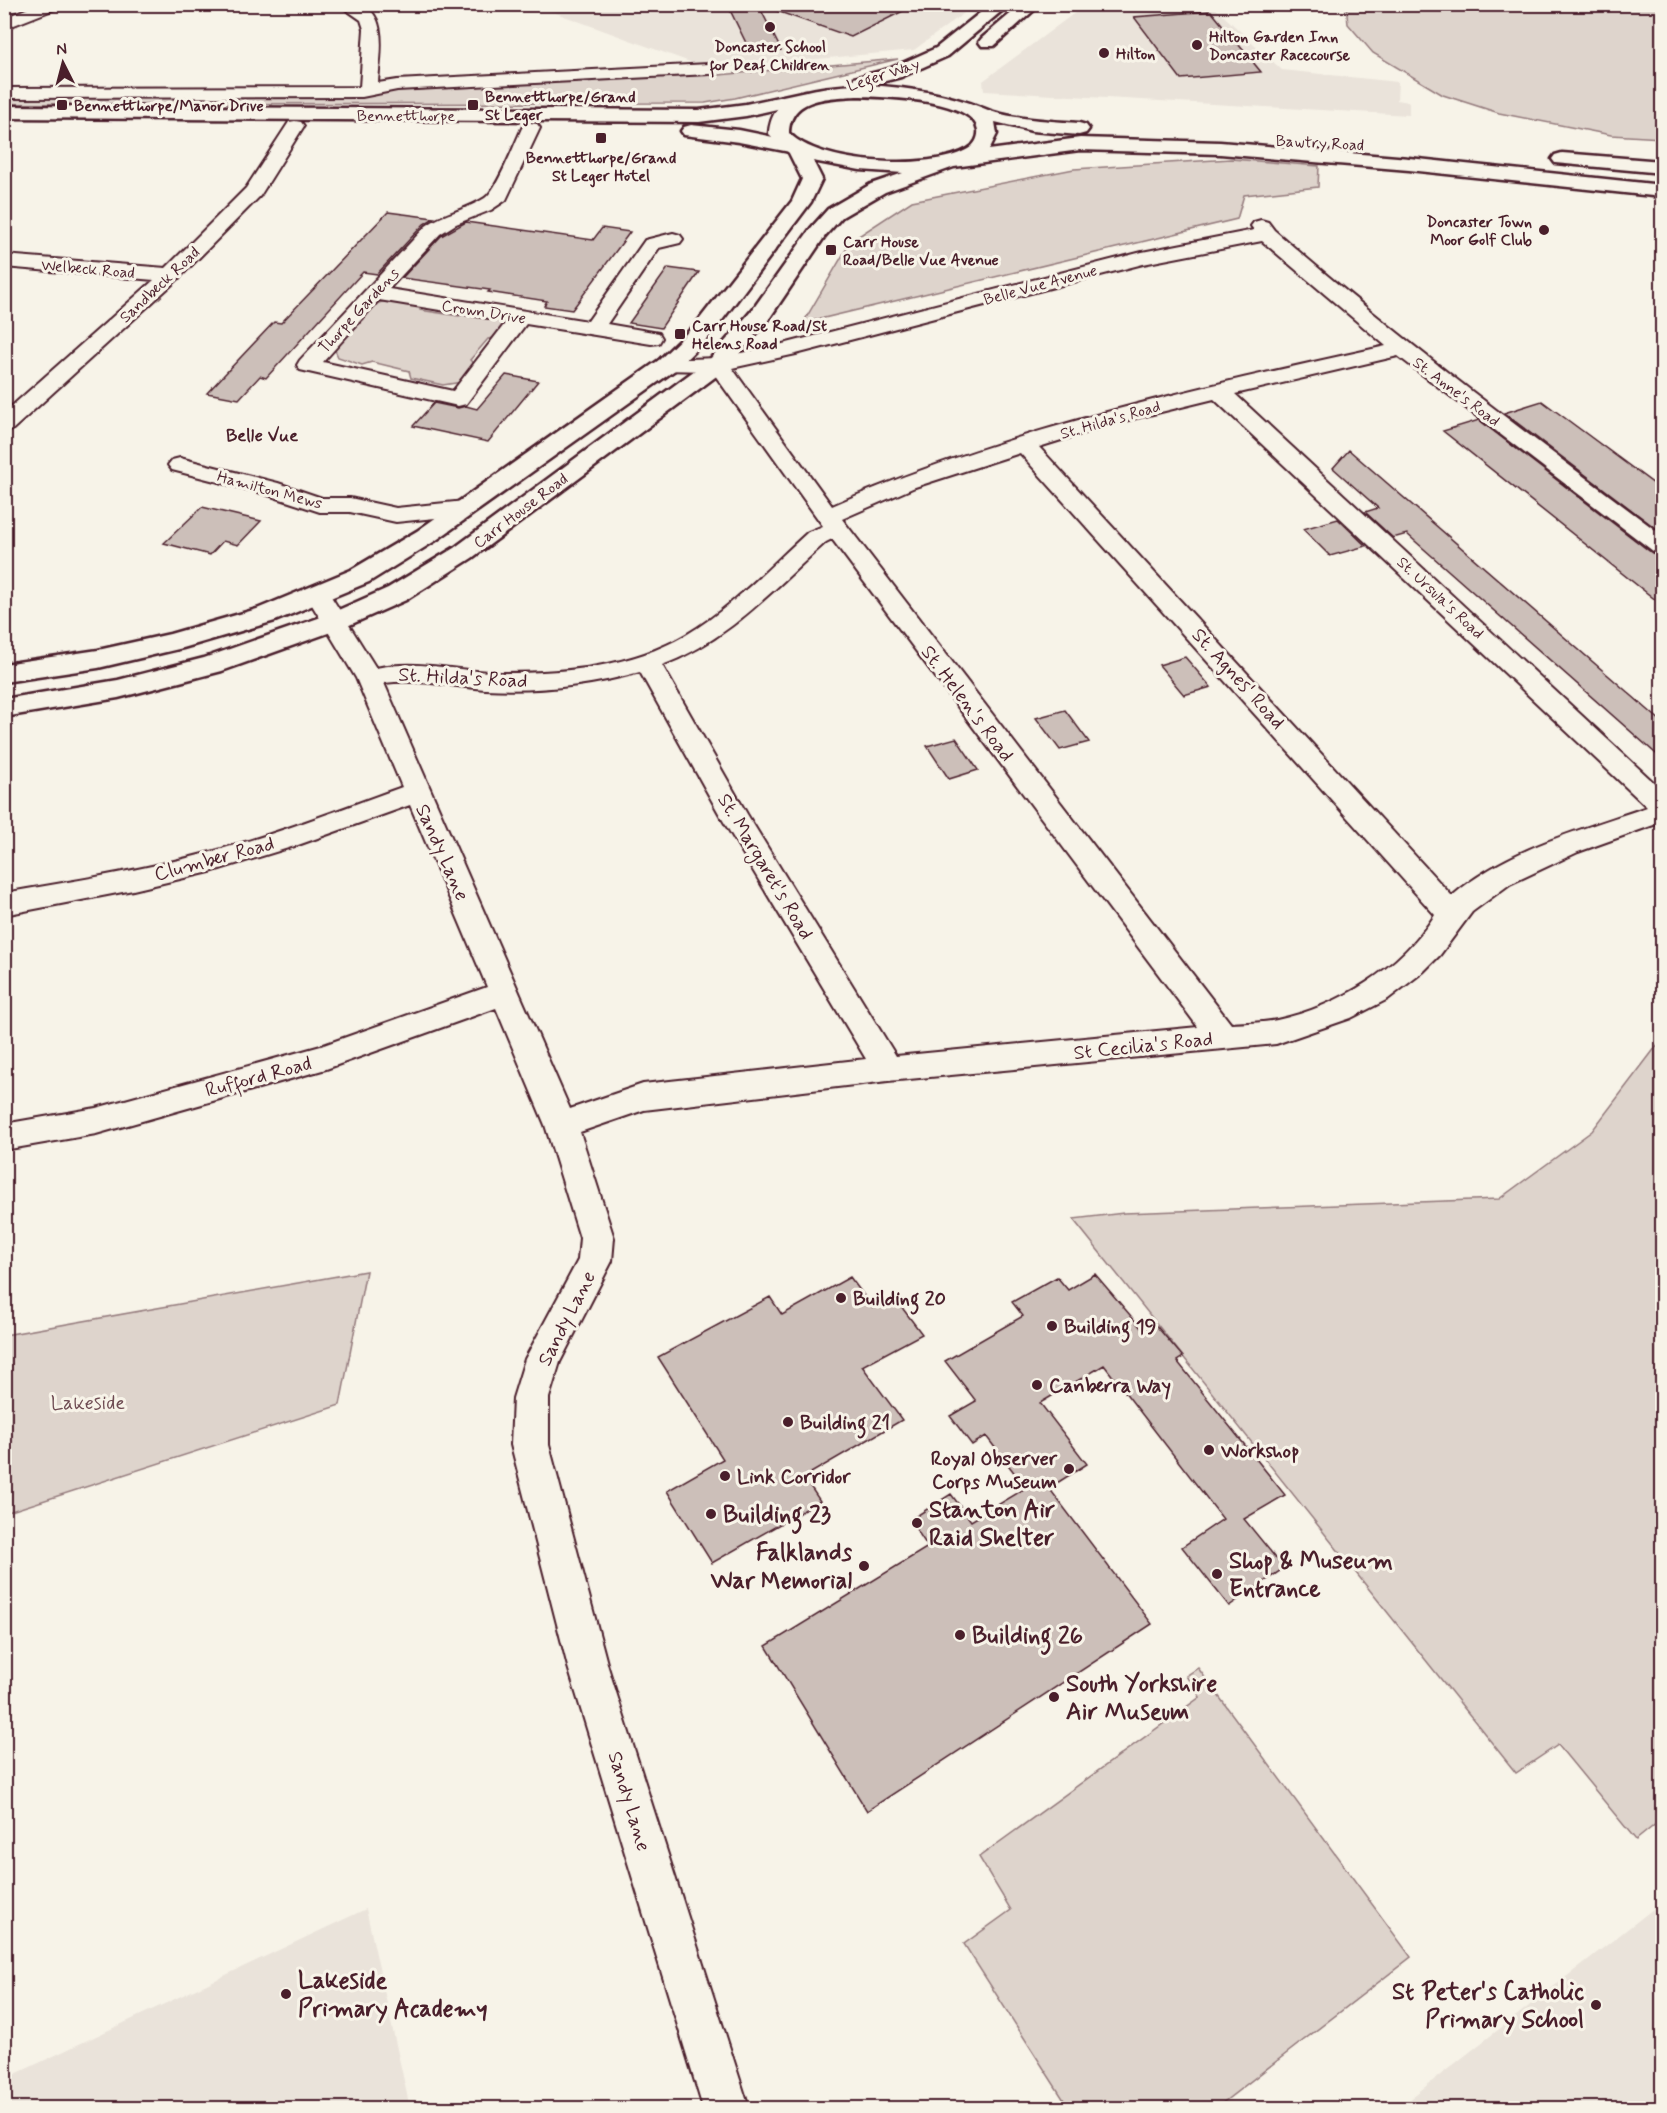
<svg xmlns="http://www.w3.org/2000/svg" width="1667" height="2113" font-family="Mynerve,sans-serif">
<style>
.built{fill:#eae3da}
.green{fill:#ded4cc;stroke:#947a7c;stroke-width:1.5}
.building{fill:#ccbfb9;stroke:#4a1f2b;stroke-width:1.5}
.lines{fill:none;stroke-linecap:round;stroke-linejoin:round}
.street-casing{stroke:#4a1f2b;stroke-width:4}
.secondary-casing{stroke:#4a1f2b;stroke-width:5}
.highway-casing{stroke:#4a1f2b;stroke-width:5}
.street{fill:#f7f3e8;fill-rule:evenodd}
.secondary{fill:#f7f3e8;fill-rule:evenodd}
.highway{fill:#f7f3e8;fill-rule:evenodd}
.poi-dot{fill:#4a1f2b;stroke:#f7f3e8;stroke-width:2}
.labels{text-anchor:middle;stroke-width:6;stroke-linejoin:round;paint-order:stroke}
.far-poi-label{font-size:16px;font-weight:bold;fill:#4a1f2b;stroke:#f7f3e8;text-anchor:start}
.far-street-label{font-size:16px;fill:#4a1f2b;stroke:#f7f3e8}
.far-neighbourhood-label{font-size:18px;font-weight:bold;fill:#4a1f2b;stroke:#f7f3e8}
.street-label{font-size:20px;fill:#4a1f2b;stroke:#f7f3e8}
.poi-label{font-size:20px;font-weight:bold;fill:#4a1f2b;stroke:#f7f3e8;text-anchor:start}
.park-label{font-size:20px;fill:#6f4c53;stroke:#f7f3e8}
.near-poi-label{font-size:24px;font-weight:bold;fill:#4a1f2b;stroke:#f7f3e8;text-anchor:start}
</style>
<rect width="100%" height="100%" fill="#f7f3e8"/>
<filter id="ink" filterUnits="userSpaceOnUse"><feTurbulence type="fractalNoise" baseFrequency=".0167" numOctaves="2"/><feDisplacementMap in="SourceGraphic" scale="12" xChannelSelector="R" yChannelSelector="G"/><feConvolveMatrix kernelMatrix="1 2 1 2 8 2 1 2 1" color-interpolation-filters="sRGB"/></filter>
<g filter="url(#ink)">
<path class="built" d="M534 5H975L914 50 709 69Z
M1084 6 1130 11 1214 7 1282 70 1398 82 1397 100 1409 102V115L984 91 983 81Z
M1662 1902V2108H1398Z
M366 1909 410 2108H5L4 2081 7 2078Z"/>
<path class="green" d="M1346 5H1662V138L1611 135 1499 113 1443 95 1373 53 1348 24Z
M898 59 735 98 705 103 5 104V96L305 98 368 95 388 89 697 73 719 75Z
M1231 159 1319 166 1318 187 1244 195 1237 219 803 323 851 241 912 201 1074 169Z
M389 300 420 304V310L459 316 468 311 511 322 500 337 488 339 470 360 476 366 462 382 443 385 411 378 409 371 372 362 362 365 338 357 332 343 342 341 364 319 360 315 372 305Z
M1662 1039V1819L1636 1840 1558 1745 1516 1773 1073 1219 1124 1213 1499 1199 1592 1131Z
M366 1271 340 1405 5 1513V1335Z
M1198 1668 1411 1957 1216 2108H1069L964 1944 1011 1910 979 1857 1200 1697 1186 1676Z"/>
<path class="building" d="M727 4H758L781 50 751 53Z
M771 4H917L851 37 771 9Z
M1211 11 1261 72 1181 79 1134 17Z
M388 212 434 218 424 224 377 274 363 272 266 378 260 376 239 399 207 393 274 322 281 323Z
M466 222 593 240 602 228 630 232 572 310 544 306 547 301 488 292 490 290 402 278 441 236Z
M668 268 699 272 661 328 629 323Z
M506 375 538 381 488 442 413 426 434 403 458 408 466 406 477 409Z
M1542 401 1662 490V533L1504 413Z
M1479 420 1652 553 1662 555V605L1443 431Z
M1349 450 1662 722V759L1407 534 1393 538 1365 512 1378 508 1333 468Z
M202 507 261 521 238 545 223 541 210 555 164 543Z
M1338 519 1366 546 1330 556 1303 529Z
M1185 657 1211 687 1184 695 1159 665Z
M1065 710 1089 742 1060 750 1036 718Z
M956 738 978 770 949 779 927 746Z
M1095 1274 1142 1329 1153 1322 1183 1357 1177 1361 1285 1495 1244 1519 1284 1568 1229 1606 1182 1547 1223 1519 1104 1365 1040 1403 1087 1464 1049 1488 1152 1624 867 1811 766 1646 928 1547 910 1520 951 1494 971 1521 1026 1488 986 1436 972 1445 950 1416 976 1401 945 1361 1023 1316 1012 1302 1057 1277 1068 1290Z
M850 1277 873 1308 894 1297 922 1334 862 1366 902 1420 804 1477 820 1501 712 1563 667 1491 723 1459 658 1357 770 1297 782 1315Z"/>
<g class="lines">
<defs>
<path id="street" d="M38 4H62L60 7 4 29V18Z
M338 4C344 4 351 3 357 4 391 11 379 59 378 83L397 80 709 64 715 65 718 69 715 73 709 74 397 90 362 97 4 98V88L360 87 364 29 361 20Z
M295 121 301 122 304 126 260 196 178 279 12 430 4 432V413L154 280 4 267V255L166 268 246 188 289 122Z
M531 123 537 124 540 128 506 200 491 210 456 224 440 234 389 289 588 321 645 240 673 233 680 235 683 239 680 243 659 248 607 324 659 333 662 338 659 343 651 344 526 324 466 404 458 406 300 370 297 365 300 360 426 226C444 213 467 210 485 198 497 190 515 143 522 128L525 124ZM379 300 507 321 453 391 323 362Z
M1261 220 1268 222 1274 230C1398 338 1530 436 1662 535V553L1653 551 1398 356 1235 394 1662 790V822L1578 852 1510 884 1472 912 1440 955 1423 972 1388 999 1351 1018 1276 1044 888 1081 644 1110 580 1132 614 1238 612 1261 560 1362 549 1398V1445L608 1667 749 2108H703L568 1667 511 1445 513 1398 525 1359 578 1260 580 1238 545 1125 496 1008 326 1069 96 1134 4 1150V1124L96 1108 321 1046 487 987 410 805 298 845 210 872 133 890 4 915V893C74 881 143 870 211 852 276 834 339 810 402 787L356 678 306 595 309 590 318 587 327 590 376 668C419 659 461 672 504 673 566 673 631 667 686 635 732 608 769 567 808 532L823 526 712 371 659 370 656 365 659 360 718 358 787 343 1142 252 1254 230 1251 226 1254 222ZM1262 241 1386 346C1199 387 1009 429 832 506L732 368 796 354 1143 264ZM1214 399 1647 807C1581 830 1506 849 1452 896L1039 447 1116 423ZM1020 453 1435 915C1400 969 1340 1006 1277 1020 1262 1023 1246 1023 1231 1024L842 519 915 487ZM832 539 1198 1027 896 1056 747 814 662 665C728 641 774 588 826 542ZM640 672 721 817 866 1059 643 1084 570 1109 384 683C418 679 451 686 485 689 537 692 589 686 640 672Z
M180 458 278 483 322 498H350L396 508 465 501 473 503 477 508 473 513 465 515 396 522 350 512H320L262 493 172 470 168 465 172 460Z"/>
<path id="secondary" d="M806 91 813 93 815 97 813 101 746 116 699 122 4 118V106L699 110 746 104Z
M691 125 739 130 797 142 800 146 797 150 790 152 739 142 684 135 681 131 684 127Z"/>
<path id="highway" d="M991 4H1010L948 56 901 77 870 85C909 88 946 93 983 108 1007 119 1052 121 1079 123L1086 125 1089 129 1086 133 1079 135 1032 131 995 122 997 134 989 150 1080 138 1220 142 1409 158 1662 185V197L1409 170 1220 154 1080 150 954 167 885 192 842 217 825 236 769 319 726 369 472 558 406 600 345 627 222 671 118 698 4 717V699L118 680 204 658 327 615 388 588 454 548 710 359 753 309 811 228 828 209 871 184 903 173 860 170 813 161 822 179 811 202 711 335 675 370 435 541 369 582 275 621 183 648 98 668 4 682V664L98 650 170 634 257 609 351 570 417 531 659 360 695 325 792 201 802 179 789 153 769 134C772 89 818 88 854 85L852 82 854 78 889 69 936 48ZM856 96C882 97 973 98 978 130 979 137 975 145 968 149 931 171 819 165 789 133 790 97 828 98 856 96Z
M1022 4H1041L994 46H982L979 42 982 38Z
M1562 153 1662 161V173L1555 163 1552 159 1555 155Z"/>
</defs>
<use href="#street" class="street-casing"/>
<use href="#secondary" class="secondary-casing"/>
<use href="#highway" class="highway-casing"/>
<use href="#street" class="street"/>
<use href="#secondary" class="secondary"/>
<use href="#highway" class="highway"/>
</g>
</g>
<g class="poi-dot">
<circle cx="770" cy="27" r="6"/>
<circle cx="1197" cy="45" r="6"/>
<circle cx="1104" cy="53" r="6"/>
<rect x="56" y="99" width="12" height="12" rx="3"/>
<rect x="467" y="99" width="12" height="12" rx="3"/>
<rect x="595" y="132" width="12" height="12" rx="3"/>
<circle cx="1544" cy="230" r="6"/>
<rect x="825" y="244" width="12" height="12" rx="3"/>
<rect x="674" y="328" width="12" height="12" rx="3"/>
<circle cx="841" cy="1298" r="6"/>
<circle cx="1052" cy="1326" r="6"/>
<circle cx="1037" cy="1385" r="6"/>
<circle cx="788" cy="1422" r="6"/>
<circle cx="1209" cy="1450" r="6"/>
<circle cx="1069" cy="1469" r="6"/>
<circle cx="725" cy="1476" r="6"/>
<circle cx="711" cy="1514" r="6"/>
<circle cx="917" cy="1523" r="6"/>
<circle cx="864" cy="1566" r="6"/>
<circle cx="1217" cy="1574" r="6"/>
<circle cx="960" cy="1635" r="6"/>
<circle cx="1054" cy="1697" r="6"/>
<circle cx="286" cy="1994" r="6"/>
<circle cx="1596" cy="2005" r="6"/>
</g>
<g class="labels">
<g class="far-poi-label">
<text x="1209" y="42">Hilton Garden Inn<tspan x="1209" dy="18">Doncaster Racecourse</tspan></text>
<text x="770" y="52" text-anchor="middle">Doncaster School<tspan x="770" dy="18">for Deaf Children</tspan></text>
<text x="1116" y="59">Hilton</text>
<text x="485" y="102">Bennetthorpe/Grand<tspan x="485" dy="18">St Leger</tspan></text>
<text x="74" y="111">Bennetthorpe/Manor Drive</text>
<text x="601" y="163" text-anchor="middle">Bennetthorpe/Grand<tspan x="601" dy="18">St Leger Hotel</tspan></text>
<text x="1532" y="227" text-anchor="end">Doncaster Town<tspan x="1532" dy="18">Moor Golf Club</tspan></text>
<text x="843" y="247">Carr House<tspan x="843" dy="18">Road/Belle Vue Avenue</tspan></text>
<text x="692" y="331">Carr House Road/St<tspan x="692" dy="18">Helens Road</tspan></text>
</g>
<g class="far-street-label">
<text transform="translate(883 74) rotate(-18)" y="6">Leger Way</text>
<text x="406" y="121">Bennetthorpe</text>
<text transform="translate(1320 142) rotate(3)" y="6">Bawtry Road</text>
<text transform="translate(88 268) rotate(5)" y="6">Welbeck Road</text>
<text transform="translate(159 284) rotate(-43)" y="6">Sandbeck Road</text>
<text transform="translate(1040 284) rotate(-15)" y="6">Belle Vue Avenue</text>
<text transform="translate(358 310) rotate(-47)" y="6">Thorpe Gardens</text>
<text transform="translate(484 311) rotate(9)" y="6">Crown Drive</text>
<text transform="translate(1457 391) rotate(37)" y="6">St. Anne's Road</text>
<text transform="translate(1110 419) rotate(-16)" y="6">St. Hilda's Road</text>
<text transform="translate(270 489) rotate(15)" y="6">Hamilton Mews</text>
<text transform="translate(520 510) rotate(-37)" y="6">Carr House Road</text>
<text transform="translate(1441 597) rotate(43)" y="6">St. Ursula's Road</text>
</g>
<g class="far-neighbourhood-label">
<text x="262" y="441">Belle Vue</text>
</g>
<g class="street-label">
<text transform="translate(463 677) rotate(3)" y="7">St. Hilda's Road</text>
<text transform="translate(1239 678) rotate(48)" y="7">St. Agnes' Road</text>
<text transform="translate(968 703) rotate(53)" y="7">St. Helen's Road</text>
<text transform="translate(443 852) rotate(66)" y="7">Sandy Lane</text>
<text transform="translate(214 858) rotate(-15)" y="7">Clumber Road</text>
<text transform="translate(766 866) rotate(59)" y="7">St. Margaret's Road</text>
<text transform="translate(1143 1045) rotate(-6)" y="7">St Cecilia's Road</text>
<text transform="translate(258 1076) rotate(-15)" y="7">Rufford Road</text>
<text transform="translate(566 1318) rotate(-63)" y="7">Sandy Lane</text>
<text transform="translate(630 1801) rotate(73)" y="7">Sandy Lane</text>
</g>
<g class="poi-label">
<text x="853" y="1305">Building 20</text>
<text x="1064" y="1333">Building 19</text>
<text x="1049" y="1392">Canberra Way</text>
<text x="800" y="1429">Building 21</text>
<text x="1221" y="1457">Workshop</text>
<text x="1057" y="1465" text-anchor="end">Royal Observer<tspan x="1057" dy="23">Corps Museum</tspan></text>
<text x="737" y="1483">Link Corridor</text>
</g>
<g class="park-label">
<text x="88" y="1409">Lakeside</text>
</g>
<g class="near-poi-label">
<text x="929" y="1517">Stanton Air<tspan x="929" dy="28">Raid Shelter</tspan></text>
<text x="723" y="1522">Building 23</text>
<text x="852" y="1560" text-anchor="end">Falklands<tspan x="852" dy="28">War Memorial</tspan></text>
<text x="1229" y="1568">Shop &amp; Museum<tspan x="1229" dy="28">Entrance</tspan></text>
<text x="972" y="1643">Building 26</text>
<text x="1066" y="1691">South Yorkshire<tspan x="1066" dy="28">Air Museum</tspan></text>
<text x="298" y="1988">Lakeside<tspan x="298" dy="28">Primary Academy</tspan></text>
<text x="1584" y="1999" text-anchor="end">St Peter's Catholic<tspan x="1584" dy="28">Primary School</tspan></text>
</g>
</g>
<rect width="1667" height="2113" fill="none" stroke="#f7f3e8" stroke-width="24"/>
<rect x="12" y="12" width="1643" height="2089" fill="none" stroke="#4a1f2b" stroke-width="2" filter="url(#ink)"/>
<g transform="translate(63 63) rotate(354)" stroke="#f7f3e8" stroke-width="4.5" paint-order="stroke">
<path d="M0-4.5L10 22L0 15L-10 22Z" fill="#4a1f2b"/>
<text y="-9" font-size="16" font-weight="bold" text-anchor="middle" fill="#4a1f2b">N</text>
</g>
</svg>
